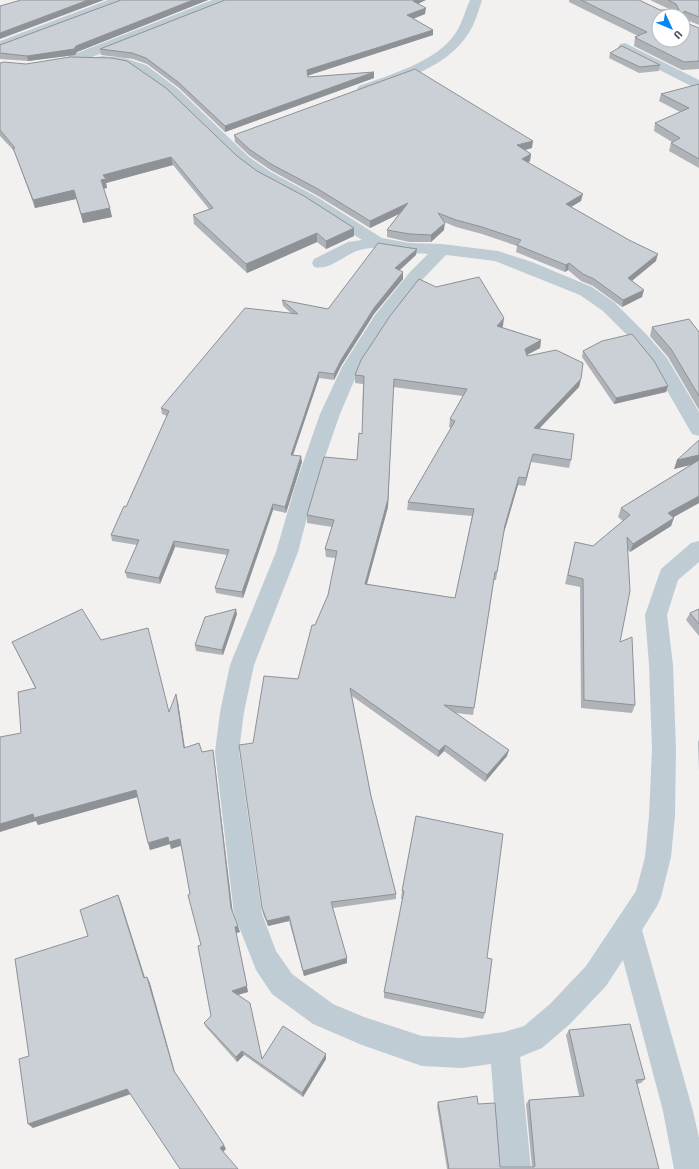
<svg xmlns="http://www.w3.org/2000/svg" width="699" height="1169" font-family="'Fira Sans Condensed',sans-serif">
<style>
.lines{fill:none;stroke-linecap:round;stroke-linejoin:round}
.street{fill:#bfccd4;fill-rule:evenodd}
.wall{fill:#afb3b8;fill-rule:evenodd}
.shaded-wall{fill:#8e9296}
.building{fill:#cbd0d6;stroke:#8e9296;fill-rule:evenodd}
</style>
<rect width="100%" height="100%" fill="#f3f0f0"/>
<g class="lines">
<path class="street" d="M108 0H126L125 3 0 50V41Z
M212 0H229L228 3 77 63 72 64 67 63 65 60 67 57Z
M470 0H482C478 12 475 24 468 34 447 67 404 79 369 92L364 93 359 92 357 89 359 86C389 75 436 62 455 34 462 24 465 11 470 0Z
M625 43 699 80V90L620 50 618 47 620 44Z
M102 56 124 58 146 65 178 89 249 157 271 172 317 197 382 238 409 243 442 244 498 251 532 262 592 287 615 303 647 335 667 358 699 412V436L692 434 653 366 635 343 603 311 580 295 495 261 446 255 422 280 388 323 360 367 340 414 316 483 298 552 254 665 244 712 239 752 262 914 276 951 292 974 333 1004 364 1017 422 1036 462 1038 504 1032 524 1026 550 1004 586 966 636 891 645 857 649 816 652 749 649 665 645 615 661 569 691 543 699 541V562L678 580 667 615 673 665 676 749 675 816 671 857 661 897 657 906 642 930 693 1111 699 1138V1169H674L663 1111 623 960 606 986 570 1024 542 1048 520 1057 531 1169H499L491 1064 462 1068 422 1066 362 1045 313 1024 272 994 256 970 234 914 215 752 220 712 230 665 276 552 296 483 320 414 342 367 375 315 410 272 428 254C422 253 415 254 409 253 391 251 379 245 360 250 344 254 331 271 314 267L312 263 314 259 348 242 362 240 305 203 259 178 239 163 168 95 136 71 122 66 97 63 95 60 97 57Z"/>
</g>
<path class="wall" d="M121 0H208L77 52 75 55 28 61 0 59V45Z
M569 0H639L660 10H671L650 0H699V25L684 19V22L699 28V69L682 70 634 46 635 37 638 36 569 2Z
M418 4 425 14 413 19 433 30V35L308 75V77L374 72V78L225 132 179 88 147 64 133 59 101 55 100 49Z
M610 53 660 65 659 71 639 73 609 58Z
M0 63 237 156 257 171 354 236 326 249 317 242 247 273 194 224 193 215 209 209 173 165 106 183 107 188 103 189 112 217 83 223 76 199 35 208 14 151 0 136Z
M699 84V168L669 151 671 143 672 142 654 131 655 123 680 112 659 101 661 94Z
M234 135 532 148 525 150 531 154 530 161 528 163 581 201 571 207 656 261 632 280 642 297 622 307 593 286 581 281 568 270 565 272 516 252 517 246 482 234 456 227 444 222V230L431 242H409L387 237V230L399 214 370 228 318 196 272 171 250 156 235 142Z
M416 255 399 271 403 279 374 314 341 366 334 380 319 378 293 455 302 462 286 513 273 510 243 598 216 593 215 588 227 555 175 547 160 584 127 578 125 572 137 545 112 541 111 535 126 507 167 416 162 414 161 408 291 313 283 306 282 300 328 309Z
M503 326 502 327 541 340 540 348 527 355V356L581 379 579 387 539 429 571 460 569 468 531 462 525 486 518 485 504 532 496 580H494L473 715 456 713 507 756 485 782 444 751 438 757 352 696 371 796 396 894V899L333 908 347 963 304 976 289 921 268 926 263 914 262 908 253 743 298 679 315 625 328 595 336 558 326 557 325 549 332 527 307 523V515L357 460 362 434 363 384 355 383V375ZM393 387 463 396 450 419 449 427 451 428 408 502 407 510 472 516 455 598 367 584 388 507Z
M652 327 699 332V410L668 357 650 336Z
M583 351 668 386 666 392 614 404 582 357Z
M699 440V503L673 517 671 526 630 552 628 550 620 642 635 705 632 713 581 708 580 587 565 584 575 542 593 546 623 521 618 517 621 508 692 464 674 469Z
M699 609V636L686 620 690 613Z
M237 614 223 655 196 651 195 645Z
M101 640 169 712 178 702 184 747 202 752 214 757 232 911 240 932 236 933 248 992 238 995 262 1059H326L303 1097 244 1055 237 1062 206 1027 204 1023 211 1016 201 945 181 846 171 849 170 844 150 850 137 797 38 825 36 821 21 733 35 688 12 642Z
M699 740V770L698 742Z
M416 816 487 958 485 1013 483 1019 384 998V992L403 899H401L402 891Z
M569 1030 645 1079 641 1083 637 1084 659 1169H447L437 1106 438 1102 478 1104 500 1167H532L526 1104 529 1100 579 1096 566 1035Z"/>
<path class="shaded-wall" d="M88 0H104L0 39V33Z
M193 0H208L77 52 75 55 28 61 27 56 76 46Z
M415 0H426L412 7 413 1Z
M426 8 425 14 407 21V15Z
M433 30V35L307 76V70Z
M374 72V78L225 132V126Z
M533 141 532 148 516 152 517 145Z
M531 154 530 161 521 166 522 159Z
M171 157 173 165 106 183 107 188 102 189 101 180 103 175Z
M74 190 76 199 35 208 33 200Z
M583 194 581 201 564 211 566 204Z
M408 203 407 210 370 228V221Z
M110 208 112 217 83 223 81 214Z
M445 223 444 230 431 242V235Z
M354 228V236L326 249V241Z
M317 233V242L247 273 246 264Z
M417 249 416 255 394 275 395 268Z
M658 254 656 261 627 285 628 278Z
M569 263 568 270 565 272 566 265Z
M403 272V279L374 314 341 366 334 380V374L341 360 374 308Z
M644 290 642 297 622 307 623 300Z
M504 318 503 326 496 334 497 326Z
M541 340 540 348 523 357 525 349Z
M319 372V378L291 461V455Z
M581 379 579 387 532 436 534 428Z
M668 386 666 392 614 404 616 398Z
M393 387 388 507 365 591V584Z
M533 454 525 486 526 478Z
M699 455V463L674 469 677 460Z
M301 456 302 462 286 513 285 507Z
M519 477 518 485 504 533 505 525Z
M699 496V503L665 522 668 513Z
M273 504V510L243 598 242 592Z
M674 518 671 526 630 552 633 544Z
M174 541 175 547 160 584 159 578Z
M236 609 237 614 223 655 222 650Z
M176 694 178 702 186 755 184 748Z
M445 745 444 751 438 757 439 751Z
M213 750 214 757 233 914 231 908Z
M509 750 507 756 485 782 487 775Z
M136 790 138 797 38 825 36 821 0 832V824L33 814Z
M168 837 180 839 182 845 171 849 170 844 150 850 148 843Z
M118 895 121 902 147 984 144 978Z
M289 916V921L268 926 267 921Z
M238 926 240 932 236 933 248 992 233 996 232 991 235 927Z
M347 958V963L304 976 303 971Z
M147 977 150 983 176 1076 174 1071Z
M242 1051 244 1055 237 1062 236 1057Z
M326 1054V1059L303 1097 302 1093Z
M127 1089 131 1094 33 1128 28 1124Z
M224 1145 226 1149 223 1152 220 1148Z"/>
<path class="building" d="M21 0H88L0 33V6Z
M121 0H193L76 46 74 49 27 56 0 53V45Z
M225 0H415L413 1 426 8 407 15 433 30 307 70 308 77 374 72 225 126 178 82 146 58 132 53 100 49Z
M581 0H639L660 10H679L676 4 668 0H699V17L684 11V22L699 28V61L684 62 636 38H637L635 37 647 32ZM659 16H683V40H659Z
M622 46 660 65 640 67 610 53Z
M70 57 112 58 127 61 166 88 237 156 257 171 304 196 354 228 326 241 317 233 246 264 193 215 213 208 171 157 103 175 106 179 101 180 110 208 81 214 74 190 33 200 13 148H15L0 130V63L4 62 26 64Z
M415 69 533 141 517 145 531 154 522 159 583 194 566 204 629 240 658 254 628 278 644 290 623 300 594 279 583 274 569 263 566 265 517 245 521 240 482 227 456 220 438 213 445 223 431 235 410 234 387 230 408 203 370 221 318 189 271 164 249 149 234 135Z
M699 84V159L671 143 680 138 655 123 689 108 661 94Z
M378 243 417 249 395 268 403 272 374 308 341 360 334 374 319 372 291 455 301 456 285 507 273 504 242 592 215 588 229 550 174 541 159 578 125 572 139 540 111 535 124 506 126 507 169 411 161 408 245 308 298 314 282 300 328 309Z
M479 277 504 318 497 326 541 340 525 349 527 356 556 350 583 363 581 379 534 428 574 434 571 460 533 454 526 478 519 477 505 525 497 572H495L474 708 444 705 509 750 487 775 445 745 439 751 350 688 371 796 396 894 331 902 347 958 303 971 289 916 267 921 262 908 239 745 253 743 264 676 298 679 312 625H315L328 595 337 551 325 549 334 520 307 515 324 457 357 460 359 433 362 434 364 376 355 375 361 360 390 316 419 279 436 287ZM394 379 467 389 450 419 455 421 408 502 474 509 455 598 365 584 388 499Z
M689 319 699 332V396L671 349 652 327Z
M632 334 654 361 668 386 616 398 583 351 602 341Z
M699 440V455L677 460Z
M699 460V496L668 513 674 518 633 544 627 537 630 591 620 642 632 637 635 705 584 700 583 579 568 575 575 542 593 546 630 515 621 508Z
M82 609 101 640 148 628 169 712 176 694 184 748 199 743 202 752 213 750 231 908 238 926 235 927 247 986 232 991 250 1003 262 1059 283 1026 326 1054 302 1093 242 1051 236 1057 204 1023 211 1016 198 946 201 945 188 895 190 894 180 839 169 842 168 837 148 843 136 790 34 818 33 814 0 824V737L21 733 18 692 36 688 12 642Z
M236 609 222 650 195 645 205 617Z
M699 609V624L690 613Z
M416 816 503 834 487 958 492 959 485 1013 384 992 404 891H402Z
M118 895 144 978 147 977 174 1071 224 1145 220 1148 238 1169H180L127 1089 28 1124 19 1059 29 1056 15 959 88 936 80 910Z
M630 1024 645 1079 636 1080 659 1169H449L438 1102 477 1096 478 1104 495 1103 500 1167H534L535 1166 529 1100 584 1096 569 1030Z"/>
<g transform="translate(671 28) rotate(134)"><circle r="19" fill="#ffffff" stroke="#b5bbbf"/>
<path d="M0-3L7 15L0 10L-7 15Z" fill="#0385f9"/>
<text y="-6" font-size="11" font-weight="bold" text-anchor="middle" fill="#465660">U</text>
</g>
</svg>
